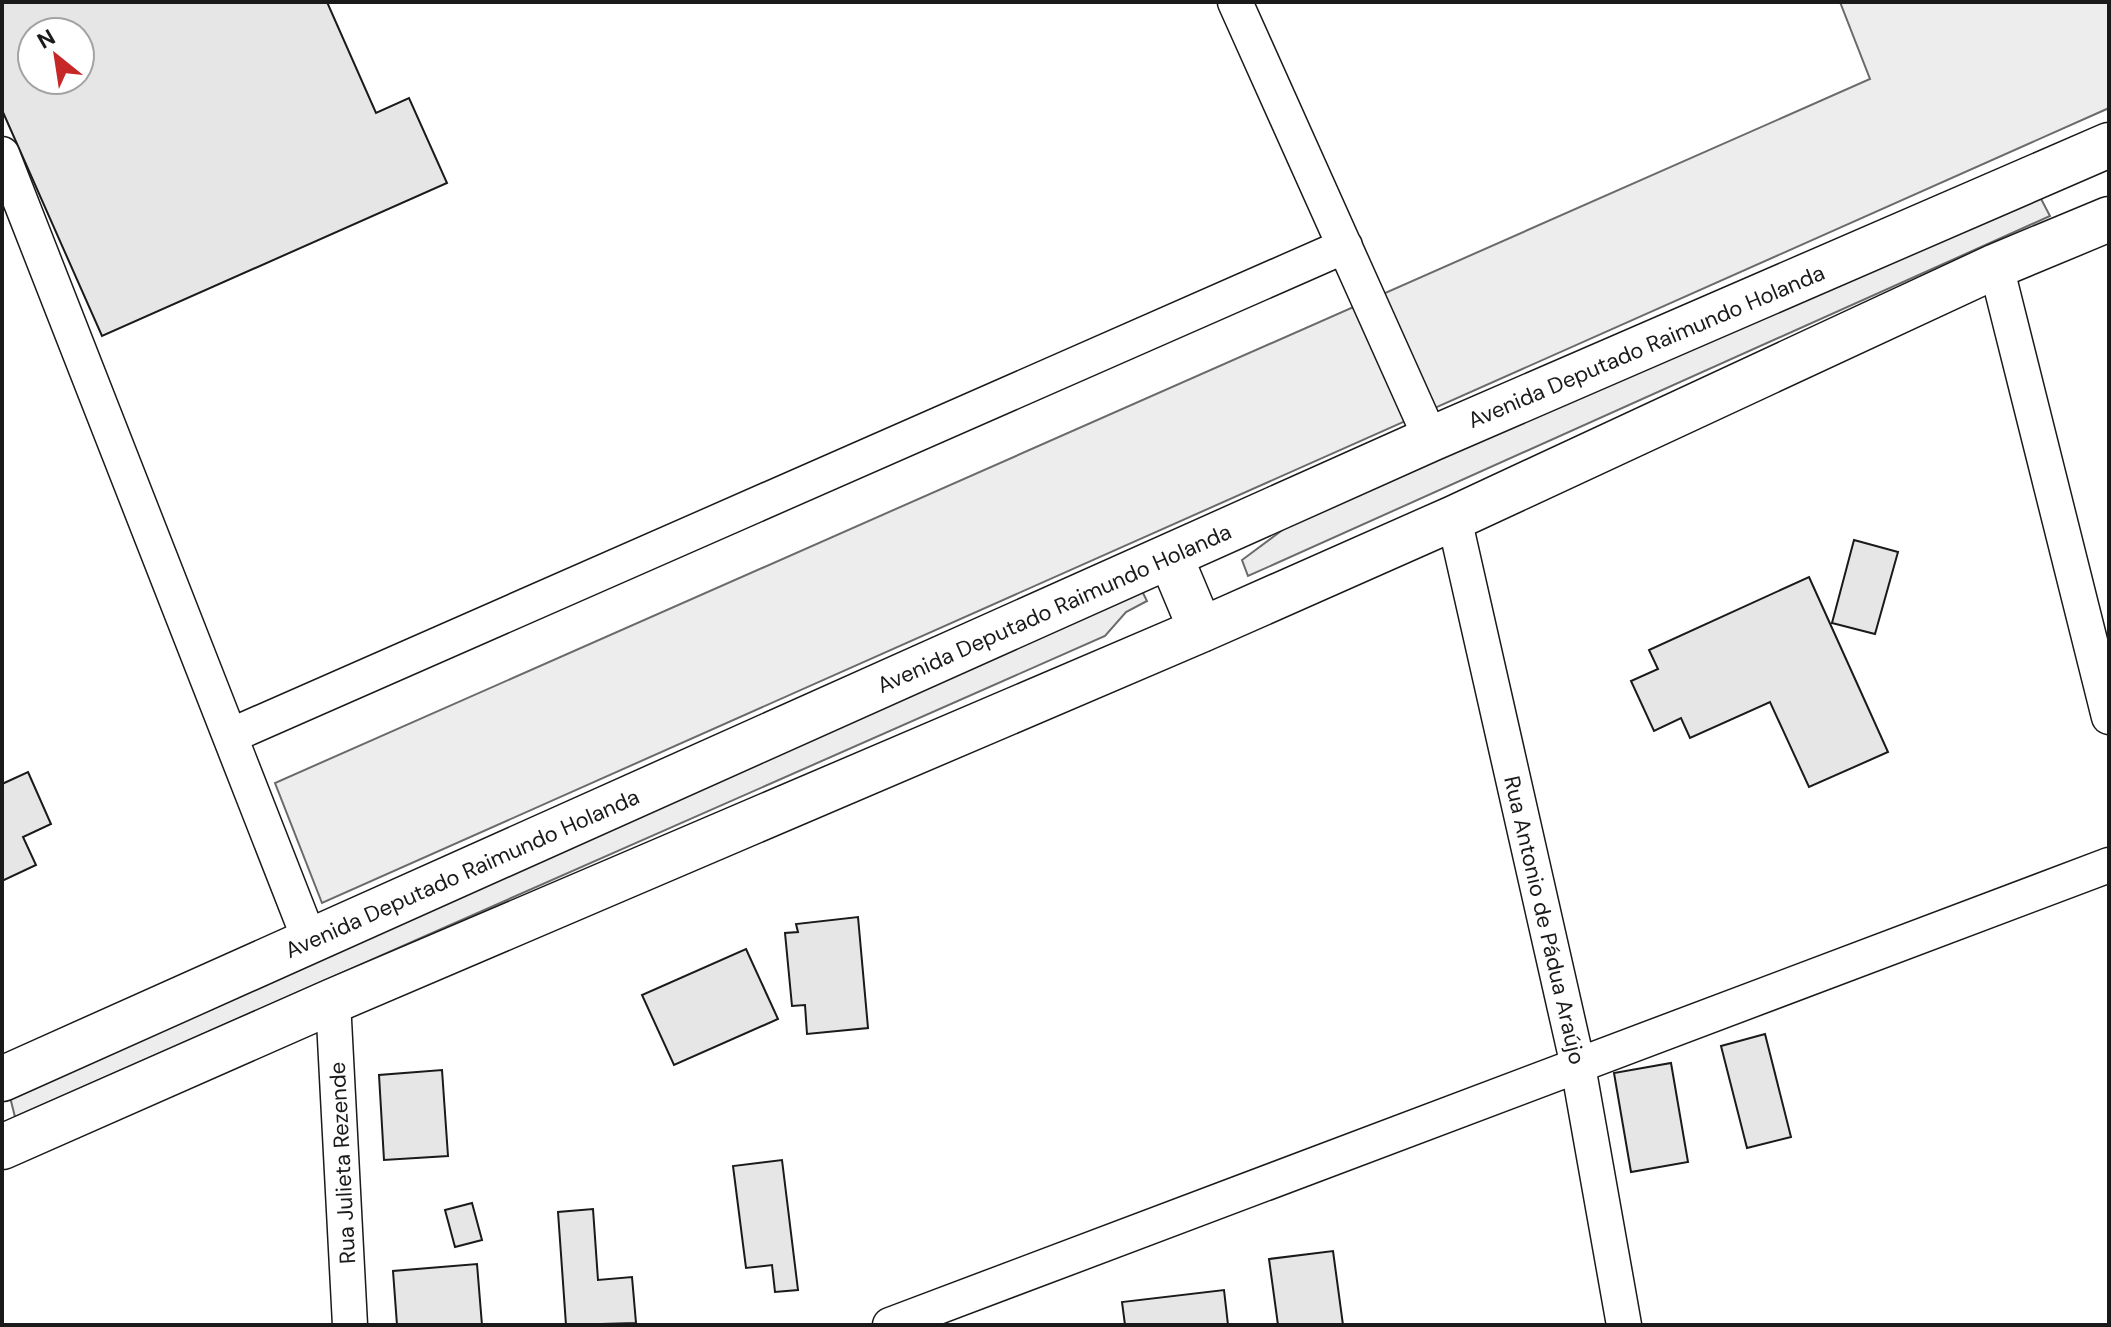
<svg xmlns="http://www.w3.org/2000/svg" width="2111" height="1327" font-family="'DM Sans',sans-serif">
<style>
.built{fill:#ededed;stroke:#6a6a6a;stroke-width:2}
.building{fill:#e6e6e6;stroke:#1a1a1a;stroke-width:2;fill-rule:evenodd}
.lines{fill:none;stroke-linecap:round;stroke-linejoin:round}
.minor-casing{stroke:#1a1a1a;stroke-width:37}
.primary-casing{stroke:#1a1a1a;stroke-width:47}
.minor{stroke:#fff;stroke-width:34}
.primary{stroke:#fff;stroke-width:44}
.labels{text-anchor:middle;stroke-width:6;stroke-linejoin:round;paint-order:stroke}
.street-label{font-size:22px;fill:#1a1a1a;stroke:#fff}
</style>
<rect width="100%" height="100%" fill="#fff"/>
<path class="built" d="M1840 2H2109V108L322 903 275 783 1870 79Z
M2038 193 2050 216 1248 576 1242 560 1285 528Z
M1140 587 1147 601 1126 612 1105 636 15 1117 9 1093Z"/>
<path class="building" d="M2 2H327L376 113 409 98 447 183 102 336 2 110ZM32 32H80V80H32Z
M1854 540 1898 552 1875 634 1832 623Z
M1809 577 1888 752 1809 787 1770 702 1690 738 1681 718 1654 731 1631 681 1658 669 1649 650Z
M28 772 51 824 23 837 36 865 2 881V784Z
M858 917 868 1028 807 1034 805 1005 792 1006 785 933 798 932 796 924Z
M746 949 778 1019 674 1065 642 995Z
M1765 1034 1791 1137 1747 1148 1721 1046Z
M1671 1063 1688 1162 1631 1172 1614 1073Z
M442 1070 448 1156 384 1160 379 1075Z
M782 1160 798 1290 775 1292 772 1265 746 1268 733 1166Z
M472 1203 482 1240 455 1247 445 1210Z
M593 1209 598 1280 632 1277 636 1323 566 1325 558 1212Z
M1333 1251 1343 1325H1278L1269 1259Z
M477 1264 482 1325H397L393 1271Z
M1224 1290 1228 1325H1125L1122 1302Z"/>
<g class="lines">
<defs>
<path id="minor" d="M1235 2 1431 439
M2 154 310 941
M1996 266 2109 717
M1454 518 1578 1066 1624 1325
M230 736 1345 246
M333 1001 350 1325
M890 1325 2109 865"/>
<path id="primary" d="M1170 556 1201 630
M2 1079 1431 439 2109 145
M2 1147 333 1001 1201 630 1454 518 1996 266 2109 219"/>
</defs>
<use href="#minor" class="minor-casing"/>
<use href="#primary" class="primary-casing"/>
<use href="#minor" class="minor"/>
<use href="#primary" class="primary"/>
</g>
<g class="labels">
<g class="street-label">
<text transform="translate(1646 346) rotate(-23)" y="8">Avenida Deputado Raimundo Holanda</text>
<text transform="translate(1054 608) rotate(-24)" y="8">Avenida Deputado Raimundo Holanda</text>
<text transform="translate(462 873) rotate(-24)" y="8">Avenida Deputado Raimundo Holanda</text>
<text transform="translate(1545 920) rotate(77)" y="8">Rua Antonio de Pádua Araújo</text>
<text transform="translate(342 1163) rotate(-93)" y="8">Rua Julieta Rezende</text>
</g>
</g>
<rect width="2111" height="1327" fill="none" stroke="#1a1a1a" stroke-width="8"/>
<g transform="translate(56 56) rotate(330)"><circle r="38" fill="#ffffff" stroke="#a3a3a3" stroke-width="2"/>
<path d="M0-6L14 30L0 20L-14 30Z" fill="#c62828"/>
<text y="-12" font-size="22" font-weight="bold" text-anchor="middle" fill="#1a1a1a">N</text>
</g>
</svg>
